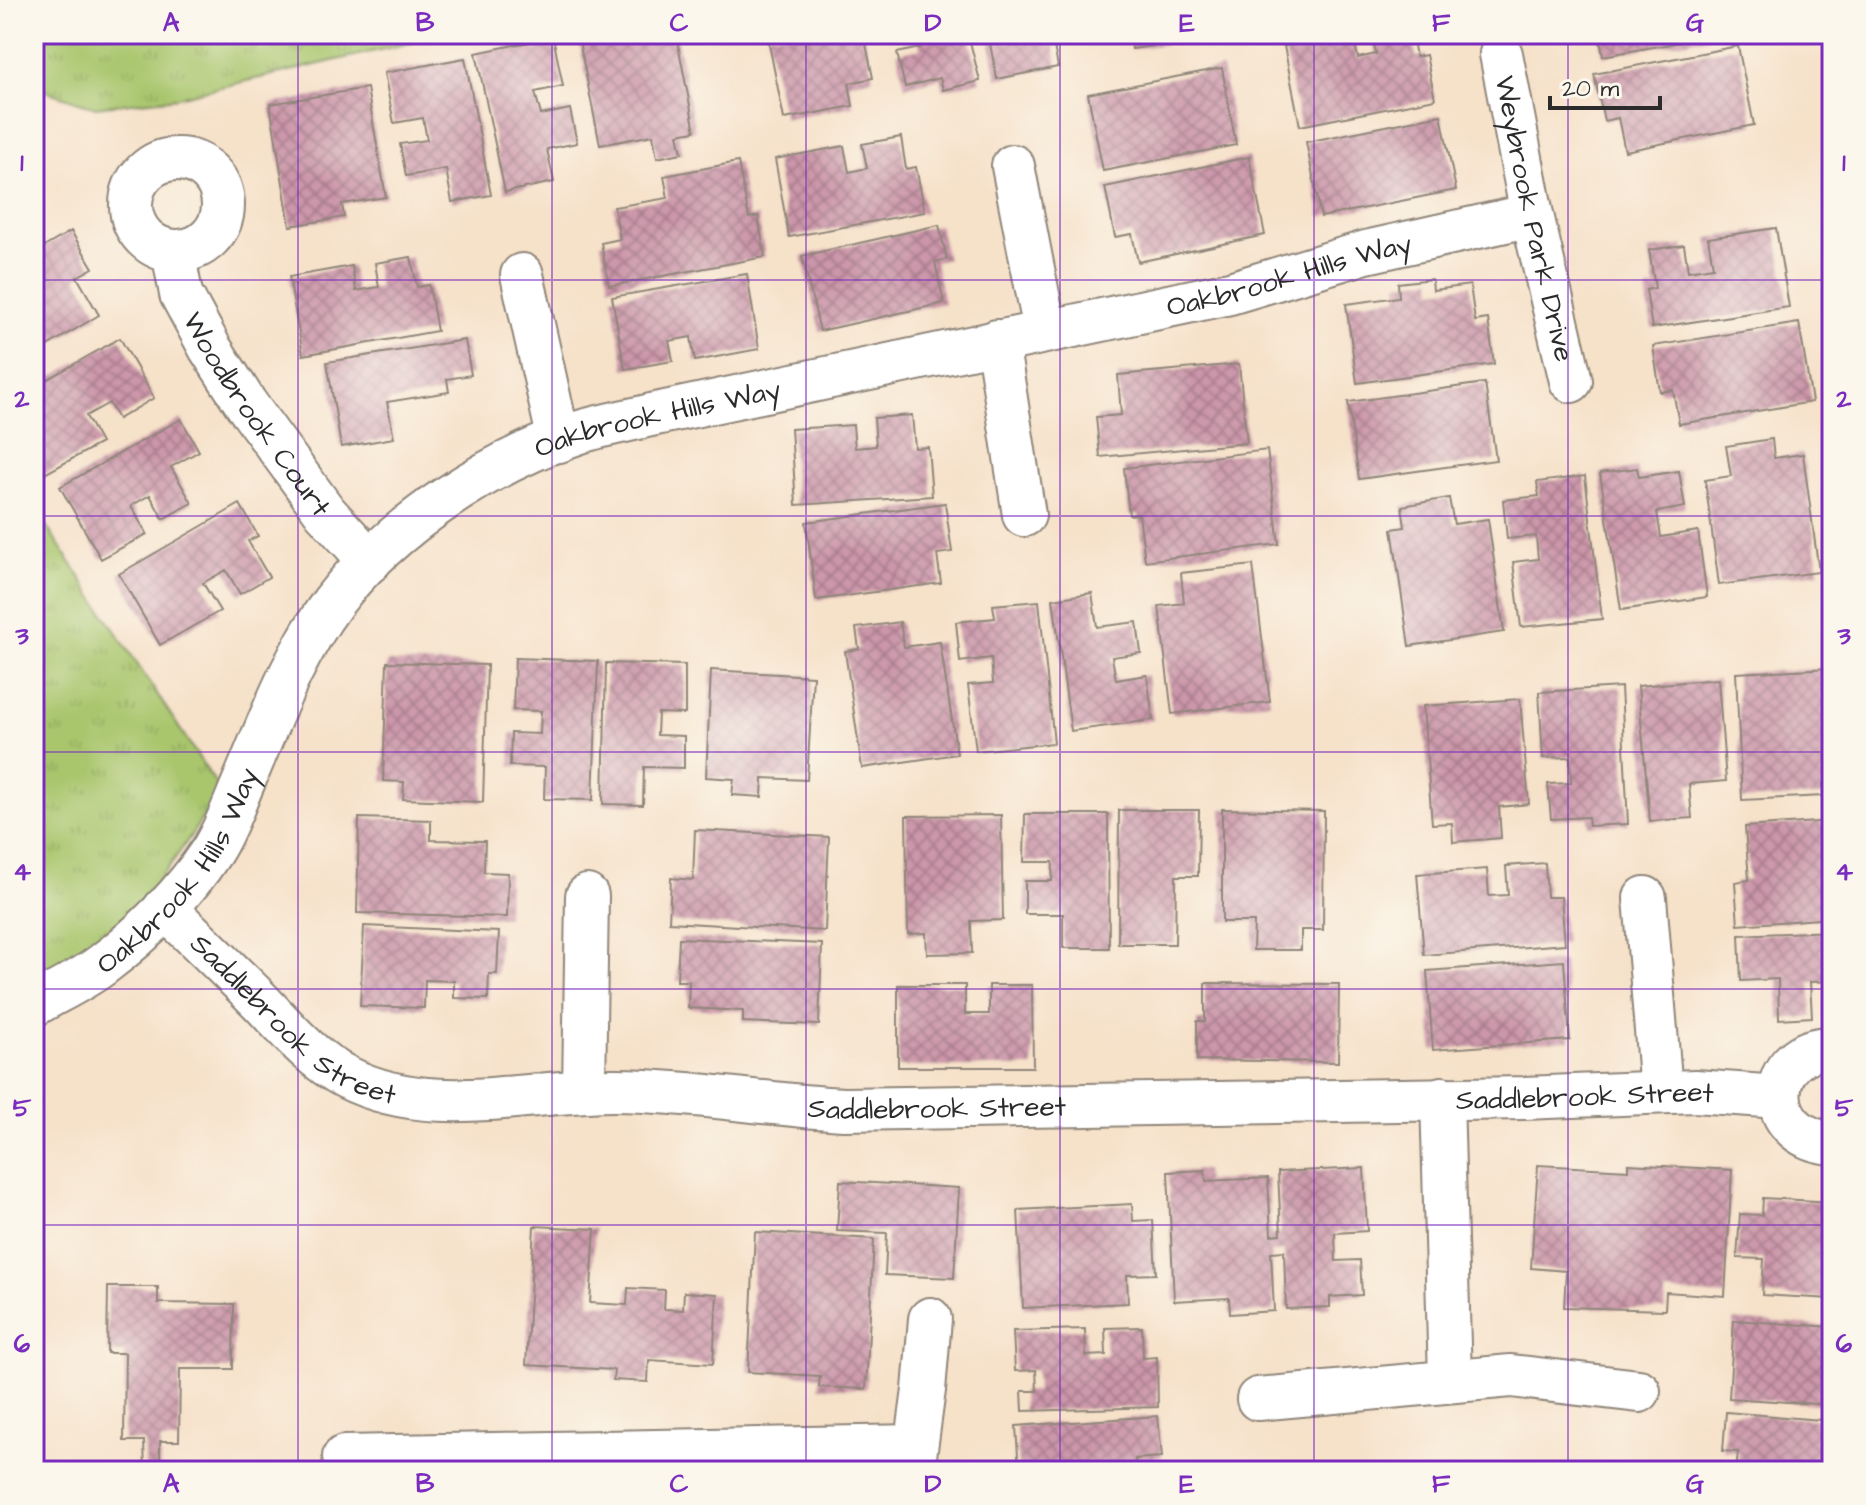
<svg xmlns="http://www.w3.org/2000/svg" width="1866" height="1505" font-family="'Architects Daughter',sans-serif">
<style>
.grass{fill:url(#grass-tufts);stroke:#6a784c;stroke-width:2}
.building{fill:url(#building-cross-hatch)}
.lines{fill:none;stroke-linecap:round;stroke-linejoin:round}
.minor-casing{stroke:#90867a;stroke-width:46}
.minor{stroke:#fff;stroke-width:42}
.grid{fill:none;stroke:#7b2cbf;stroke-width:2;stroke-opacity:0.55}
.labels{text-anchor:middle;stroke-width:6;stroke-linejoin:round;paint-order:stroke}
.street-label{font-size:28px;fill:#2b2b2b;stroke:#fbf7ec}
.neatline{fill:none;stroke:#7b2cbf;stroke-width:3}
.grid-label{font-size:26px;text-anchor:middle;font-weight:bold;fill:#7b2cbf}
</style>
<defs>
<pattern id="grass-tufts" width="24" height="20" patternUnits="userSpaceOnUse" patternTransform="scale(2)"><rect width="24" height="20" fill="#a9c66d"/><path d="M3 7l-1-3M5 7V3M7 7l1-3M15 17l-1-3M17 17v-4M19 17l1-3" fill="none" stroke="#92aa5f"/></pattern>
<pattern id="building-cross-hatch" width="8" height="8" patternUnits="userSpaceOnUse" patternTransform="scale(2)"><rect width="8" height="8" fill="#cc97aa"/><path d="M0 0l8 8M0 8l8-8" fill="none" stroke="#a67b8b"/></pattern>
</defs>
<rect width="100%" height="100%" fill="#fbf7ec"/>
<filter id="ink" filterUnits="userSpaceOnUse"><feTurbulence type="fractalNoise" baseFrequency=".0125" numOctaves="2"/><feDisplacementMap in="SourceGraphic" scale="16" xChannelSelector="R" yChannelSelector="G"/><feConvolveMatrix kernelMatrix="1 2 1 2 8 2 1 2 1" color-interpolation-filters="sRGB"/></filter>
<filter id="wash" filterUnits="userSpaceOnUse"><feTurbulence type="fractalNoise" baseFrequency=".006" numOctaves="4" result="noise"/><feDisplacementMap in="SourceGraphic" scale="32" xChannelSelector="R" yChannelSelector="G"/><feGaussianBlur stdDeviation="1.8" result="paint"/><feColorMatrix in="noise" values="0 0 0 0 0 0 0 0 0 0 0 0 0 0 0 0 0 1.4 0 .05"/><feComposite in="paint" operator="in"/></filter>
<g filter="url(#wash)">
<rect width="100%" height="100%" fill="#f6e1c9"/>
<path class="grass" d="M34 34H449L169 99 94 107 34 87Z
M34 507 220 790C170 872 121 940 34 986Z"/>
<g id="blocks">
<path class="building" d="M587 34H676L695 131 678 134 682 153 657 158 653 135 600 145 578 36Z
M767 34H864L873 78 849 83 853 106 784 119Z
M917 34H968L980 81 943 90 940 78 905 87 897 53 920 48Z
M988 34H1070L1072 42 1054 46 1058 67 997 79Z
M1129 34H1172L1173 43 1132 49Z
M1343 34H1353L1358 58 1376 54 1372 34H1412L1416 57 1426 55 1435 99 1300 126 1284 46Z
M1599 34H1715V36L1603 56Z
M553 37 563 86 535 92 541 115 570 109 577 143 547 149 554 182 505 192 476 53Z
M1738 46 1754 125 1625 151 1618 118 1604 121 1594 74Z
M465 58 491 195 452 202 446 169 406 176 400 144 427 140 423 118 394 123 384 73Z
M1222 68 1236 145 1103 171 1088 94Z
M367 88 386 197 342 204 344 217 290 226 270 104Z
M1441 115 1456 190 1321 217 1306 142Z
M901 137 906 169 916 167 925 212 789 237 775 159 844 146 849 172 867 168 862 144Z
M1249 157 1265 235 1138 262 1132 234 1115 237 1105 187Z
M738 162 749 218 758 216 765 257 609 286 601 243 620 239 614 207 668 198 664 176Z
M939 225 947 259 935 262 944 303 820 331 802 256Z
M1776 228 1789 307 1652 328 1646 290 1655 288 1649 250 1684 245 1688 271 1713 267 1708 238Z
M71 231 93 268 77 277 99 315 34 354V253Z
M411 257 417 287 429 285 437 331 303 355 289 277 352 266 356 291 379 287 375 263Z
M747 274 759 349 695 361 691 337 669 341 673 361 625 369 612 297Z
M1432 279 1433 290 1470 285 1475 321 1488 319 1494 364 1357 383 1346 304 1399 297 1398 283Z
M1799 323 1812 402 1679 424 1673 390 1660 392 1653 346Z
M120 338 154 398 118 419 109 403 86 416 101 443 43 475 34 460V387Z
M465 340 471 375 447 379 449 392 387 402 394 438 341 447 327 362Z
M1239 364 1247 443 1100 457 1096 417 1121 415 1118 375Z
M1485 383 1496 460 1359 479 1348 402Z
M912 415 915 448 928 447 932 496 796 505 791 429 853 425 855 448 876 446 874 418Z
M181 419 199 451 171 467 192 503 163 519 150 495 131 506 147 534 101 559 60 487Z
M1772 439 1774 458 1803 454 1819 572 1719 585 1705 480 1731 476 1726 446Z
M1267 450 1279 544 1145 561 1139 514 1129 515 1124 468Z
M1637 468 1639 477 1679 471 1685 507 1657 512 1661 537 1698 531 1707 597 1621 610 1600 473Z
M1585 476 1602 619 1521 627 1513 562 1538 559 1536 536 1507 539 1503 500 1539 496 1537 482Z
M1449 498 1454 524 1488 519 1504 632 1409 646 1392 529 1405 527 1402 506Z
M945 503 952 552 937 554 941 583 816 600 806 522Z
M240 504 258 536 248 541 269 577 240 594 226 570 203 583 220 611 160 645 119 574Z
M1253 565 1270 702 1172 714 1159 606 1184 603 1181 573Z
M1092 593 1097 627 1137 622 1141 653 1112 657 1116 680 1147 675 1153 720 1071 731 1053 599Z
M1039 601 1054 743 976 751 968 685 993 683 991 658 960 662 956 622 995 618 993 605Z
M900 622 904 647 940 642 957 754 862 768 845 651 859 649 856 628Z
M515 658 598 661 593 800 544 799 545 767 510 766 511 733 540 734 541 711 513 710Z
M387 662 487 665 483 802 403 799 404 782 383 781Z
M606 663 685 665V714L658 713 657 735 684 736V768L644 767 643 805 603 804Z
M1832 668V783H1823V796L1742 800 1736 673Z
M711 670 813 676 807 780 763 778 762 797 732 795 734 779 706 777Z
M1718 679 1726 781 1689 784 1692 818 1650 821 1638 686Z
M1621 687 1628 824 1589 826 1588 817 1551 819 1548 784 1571 783 1570 757 1543 758 1539 692Z
M1520 699 1529 804 1499 807 1501 838 1453 842 1452 823 1432 824 1423 706Z
M1222 809 1324 811 1323 930H1301V950H1253L1254 922H1222Z
M1119 810H1199L1198 876H1176L1175 944H1118Z
M1025 814H1108L1109 948H1063V914H1025V881H1052L1053 862H1024Z
M1001 815 1003 920 971 921 972 953 927 954 926 933 908 934 906 816Z
M359 818 431 820V840L485 841 484 872 508 873 507 917 357 913Z
M1832 821V918L1738 925 1735 882 1749 880 1745 827Z
M695 830 829 837 825 931 669 922 671 878 693 880Z
M1545 863 1547 897H1561L1565 944 1424 955 1417 874 1487 869 1489 896 1508 895 1506 866Z
M364 926 499 932 497 974H489L488 999 454 998V981L425 980 424 1008 360 1006Z
M1832 931V981L1810 982 1812 1017 1779 1019 1778 979 1741 981 1739 935Z
M679 938 822 944 819 1025 743 1022V1011L688 1008 689 981H677Z
M1564 961 1570 1040 1433 1050 1427 971Z
M1205 983 1339 984 1338 1062 1197 1060V1021H1205Z
M898 985H965V1014H989V985H1032L1033 1067H898Z
M1628 1164 1732 1170 1725 1296 1666 1292 1665 1310 1564 1307 1566 1271 1531 1268 1538 1165 1628 1170Z
M1364 1168 1367 1231 1335 1233 1336 1261 1360 1260 1362 1295 1330 1297V1307L1286 1309 1284 1251 1271 1252 1274 1311 1230 1314 1229 1298 1174 1301 1168 1172 1205 1170 1206 1181 1268 1178 1271 1235 1281 1234 1278 1172Z
M840 1181 959 1188 954 1278 885 1275 887 1233 837 1231Z
M1763 1198 1832 1202V1299L1762 1295 1764 1259 1737 1258 1740 1214 1762 1215Z
M1132 1204 1133 1221 1153 1220 1156 1274 1127 1275 1128 1303 1023 1308 1018 1210Z
M534 1226 595 1229 590 1303 627 1305 628 1288 665 1290 664 1309 683 1310 684 1292 717 1294 713 1364 649 1360 648 1382 613 1380 614 1370 526 1365Z
M755 1232 874 1239 866 1389 819 1387 820 1376 748 1372Z
M108 1287H158V1303L234 1304 233 1369H180L179 1441H160V1471H145L144 1441H124L125 1353H107Z
M1734 1320 1832 1327V1405L1729 1398Z
M1142 1327 1143 1358 1157 1357 1158 1407 1023 1411 1022 1391H1037L1036 1370 1015 1371 1013 1331 1085 1329 1086 1356 1106 1355 1105 1328Z
M1726 1412 1832 1421V1471H1794V1469L1771 1467V1471H1736L1738 1452 1723 1451Z
M1158 1416 1162 1457 1135 1459 1136 1471H1019L1016 1426Z"/>
</g>
</g>
<g filter="url(#ink)">
<use href="#blocks" fill-opacity="0" stroke="#90867a" stroke-width="2"/>
<g class="lines">
<defs>
<g id="minor">
<path id="s1" d="M1501 54 1532 215 1571 381"/>
<circle cx="177" cy="205" r="46"/>
<path d="M1013 166 1045 331"/>
<path id="s2" d="M173 251 181 294 210 348 246 404 325 512 370 561"/>
<path d="M522 275 559 441"/>
<path d="M997 341 1024 515"/>
<path d="M1645 898 1661 1091"/>
<path id="s3" d="M165 908C197 939 229 970 260 1001 286 1028 313 1060 346 1077 430 1120 526 1090 615 1090 692 1091 768 1105 844 1109L1524 1098 1695 1091 1779 1097"/>
<path id="s4" d="M34 1005C56 992 81 981 102 965 143 934 182 896 211 852 225 831 234 804 244 781 270 720 293 656 333 602 391 526 490 461 580 432 603 425 627 421 651 415L1230 293 1366 252 1532 215"/>
<path d="M1832 1048C1764 1048 1760 1137 1832 1143"/>
<path d="M584 1091 587 896"/>
<path d="M1442 1098 1450 1380"/>
<path d="M1258 1399 1511 1376 1639 1391"/>
<path d="M344 1457 915 1446"/>
<path d="M913 1471 924 1390 930 1319"/>
</g>
</defs>
<use href="#minor" class="minor-casing"/>
<use href="#minor" class="minor"/>
</g>
</g>
<path class="grid" d="M298 34V1471M552 34V1471M806 34V1471M1060 34V1471M1314 34V1471M1568 34V1471M34 280H1832M34 516H1832M34 752H1832M34 989H1832M34 1225H1832"/>
<g class="labels">
<g class="street-label">
<text dy="10" stroke="none"><textPath href="#s1" startOffset="168">Weybrook Park Drive</textPath></text>
<text dy="10" stroke="none"><textPath href="#s4" startOffset="1546">Oakbrook Hills Way</textPath></text>
<text dy="10" stroke="none"><textPath href="#s2" startOffset="186">Woodbrook Court</textPath></text>
<text dy="10" stroke="none"><textPath href="#s4" startOffset="898">Oakbrook Hills Way</textPath></text>
<text dy="10" stroke="none"><textPath href="#s4" startOffset="202">Oakbrook Hills Way</textPath></text>
<text dy="10" stroke="none"><textPath href="#s3" startOffset="172">Saddlebrook Street</textPath></text>
<text dy="10" stroke="none"><textPath href="#s3" startOffset="1492">Saddlebrook Street</textPath></text>
<text dy="10" stroke="none"><textPath href="#s3" startOffset="844">Saddlebrook Street</textPath></text>
</g>
</g>
<rect width="1866" height="1505" fill="none" stroke="#fbf7ec" stroke-width="88"/>
<path d="M1550 96v12h110v-12" fill="none" stroke="#2b2b2b" stroke-width="4"/>
<text x="1562" y="96" font-size="24" fill="#2b2b2b" stroke="#fbf7ec" stroke-width="6" paint-order="stroke">20 m</text>
<rect x="44" y="44" width="1778" height="1417" class="neatline"/>
<g class="grid-label">
<text x="171" y="31">A</text>
<text x="425" y="31">B</text>
<text x="679" y="31">C</text>
<text x="933" y="31">D</text>
<text x="1187" y="31">E</text>
<text x="1441" y="31">F</text>
<text x="1695" y="31">G</text>
<text x="22" y="171">1</text>
<text x="1844" y="171">1</text>
<text x="22" y="407">2</text>
<text x="1844" y="407">2</text>
<text x="22" y="644">3</text>
<text x="1844" y="644">3</text>
<text x="22" y="880">4</text>
<text x="1844" y="880">4</text>
<text x="22" y="1116">5</text>
<text x="1844" y="1116">5</text>
<text x="22" y="1352">6</text>
<text x="1844" y="1352">6</text>
<text x="171" y="1492">A</text>
<text x="425" y="1492">B</text>
<text x="679" y="1492">C</text>
<text x="933" y="1492">D</text>
<text x="1187" y="1492">E</text>
<text x="1441" y="1492">F</text>
<text x="1695" y="1492">G</text>
</g>
</svg>
